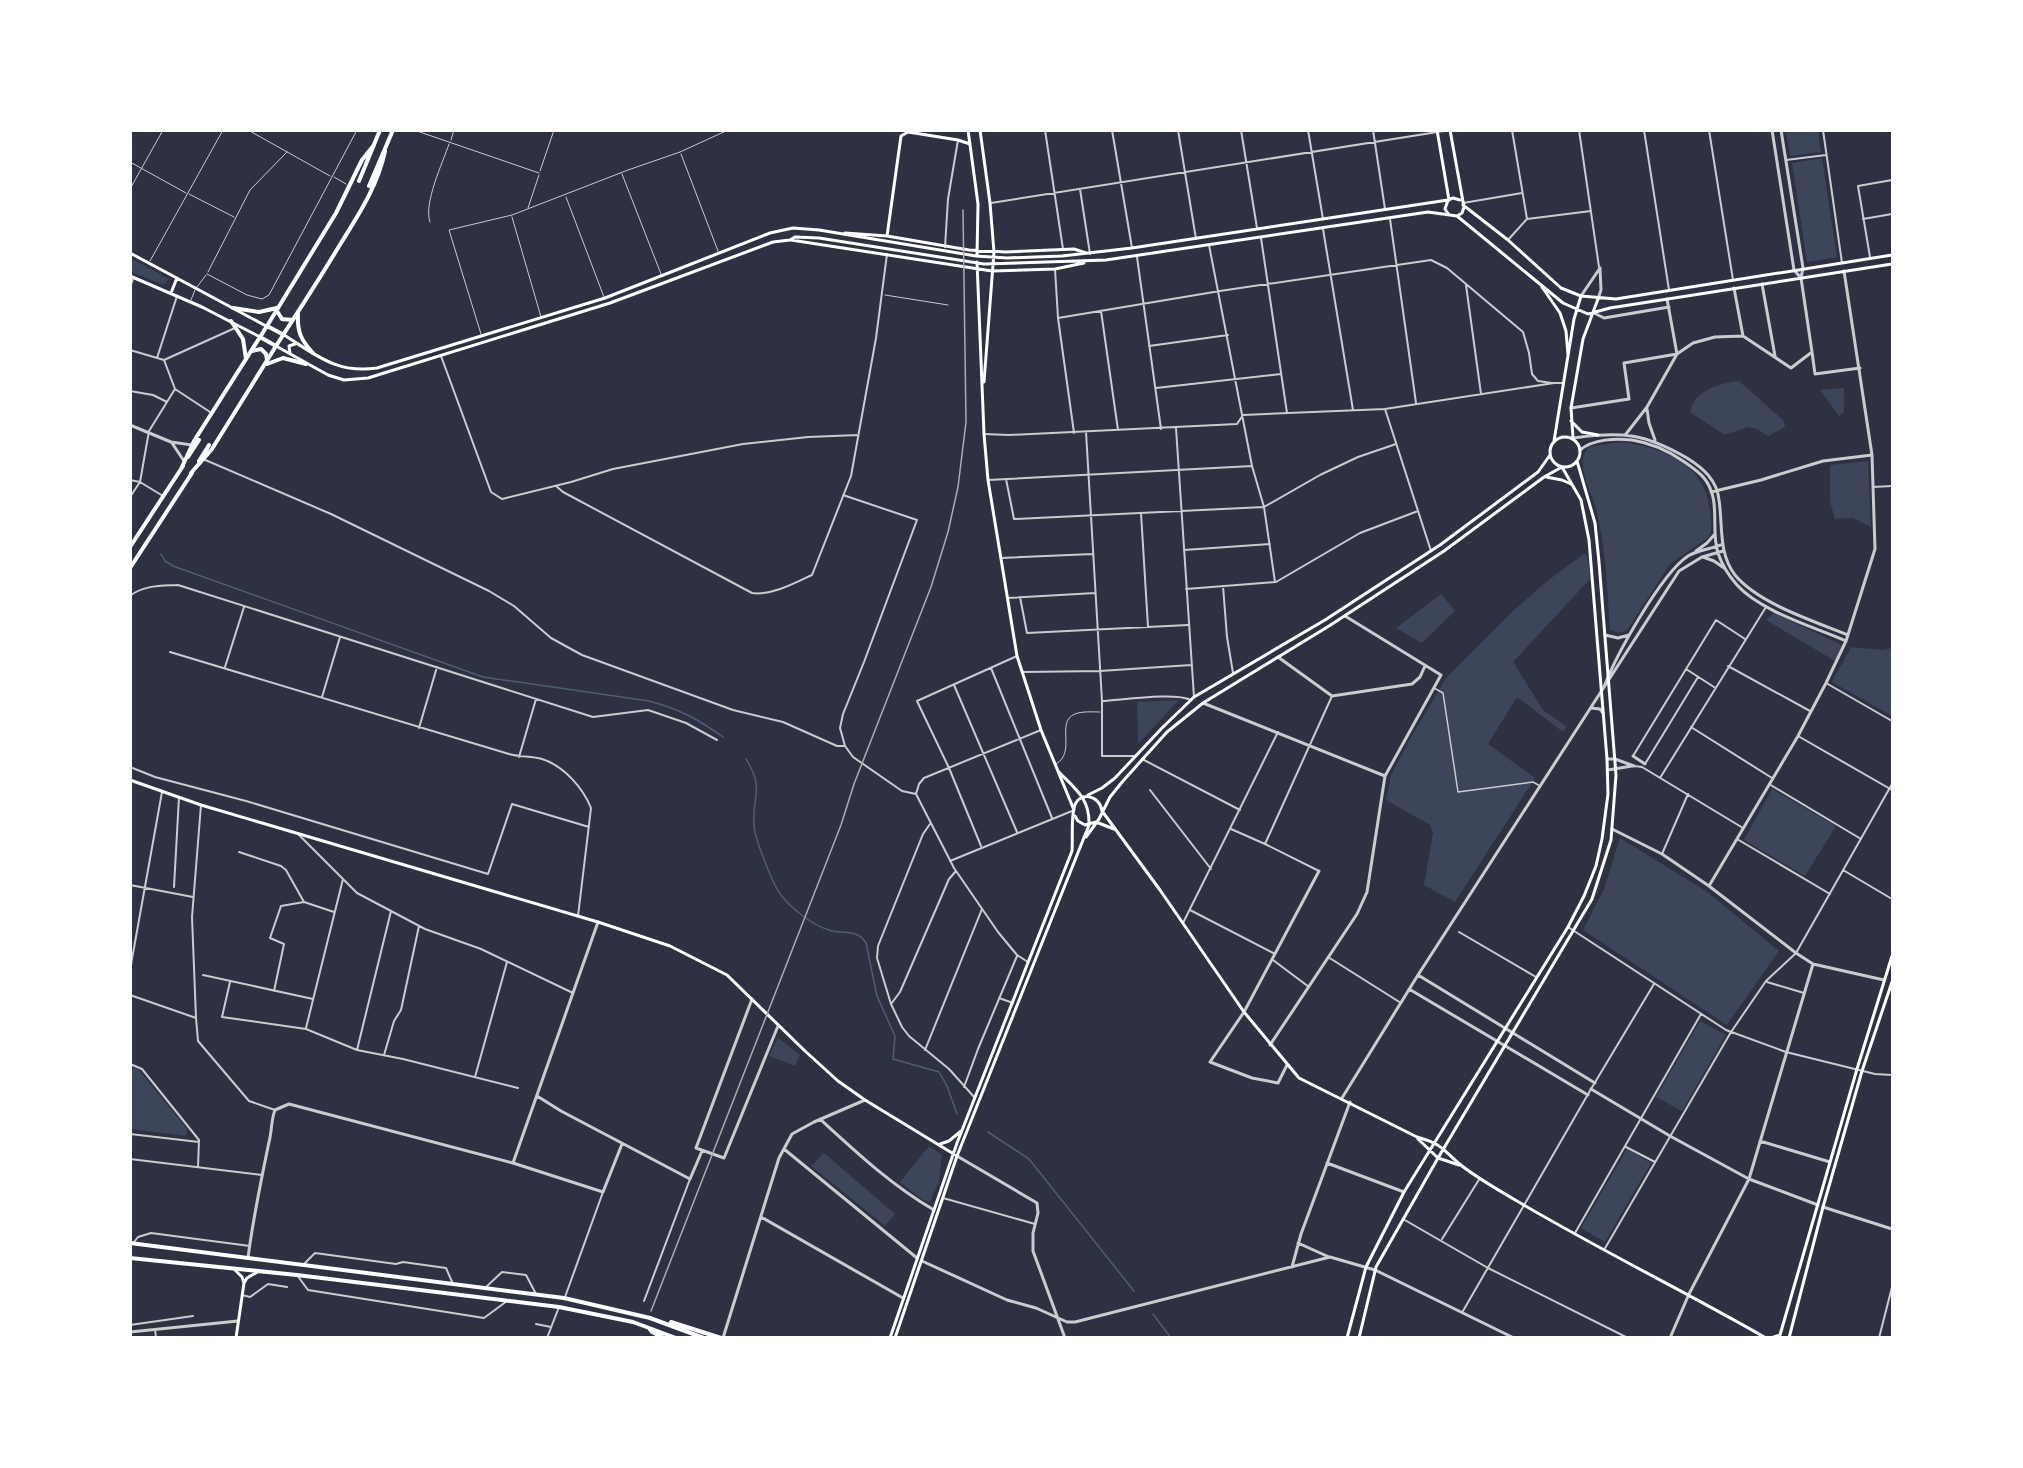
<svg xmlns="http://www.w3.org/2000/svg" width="2023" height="1468" font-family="'Exo 2',sans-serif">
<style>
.green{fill:#3c4559}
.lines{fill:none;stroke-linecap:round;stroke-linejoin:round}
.stream{stroke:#4f5d75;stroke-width:1.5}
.service{stroke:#caccd0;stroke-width:1}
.pedestrian{stroke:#caccd0;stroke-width:1.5}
.minor{stroke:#caccd0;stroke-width:2}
.tertiary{stroke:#caccd0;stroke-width:3}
.secondary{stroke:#fff;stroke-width:3}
.primary{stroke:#fff;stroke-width:4}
.rail{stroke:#abadb3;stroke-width:1.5}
</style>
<rect width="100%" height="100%" fill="#2d3142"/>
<path class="green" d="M1786 131H1818L1821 152 1790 156Z
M1822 158 1837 257 1807 262 1792 163Z
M131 258 169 279 164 285 131 272Z
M1739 381 1784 421 1785 427 1768 436 1757 429 1748 427 1725 435 1691 413C1690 392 1723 382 1739 381Z
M1844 388V412L1839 416 1820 390Z
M1621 442C1661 447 1705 463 1710 510 1711 520 1713 529 1709 537L1670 564 1627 630 1619 633 1610 630C1607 589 1606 548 1596 509 1592 491 1573 463 1589 447Z
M1868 461 1871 527 1853 518 1835 519 1830 502V465Z
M1585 553 1588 556 1590 579 1513 662 1543 710 1567 727 1563 732 1517 697 1488 744 1535 778 1455 902 1424 885 1433 833 1430 825 1386 800 1391 775 1411 737 1446 678 1513 611 1546 582Z
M1441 594 1455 611 1422 643 1396 628Z
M1774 613 1842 645 1835 661 1766 620Z
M1851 647 1883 650 1892 648V716L1832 682Z
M1179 700 1138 744 1137 702Z
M1772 789 1836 826 1805 876 1744 840Z
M1620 838 1706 891 1779 951 1727 1025 1583 930 1604 889Z
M1700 1021 1726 1035 1682 1111 1656 1097Z
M778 1038 800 1055 795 1066 769 1056Z
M131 1068 138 1069 187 1129V1134L185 1136 131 1129Z
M929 1146 942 1155 939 1181 930 1202 923 1200 900 1182Z
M1627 1149 1651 1163 1605 1242 1581 1228Z
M824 1153 895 1214 885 1226 811 1166Z"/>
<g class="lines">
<path class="stream" d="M161 554 165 561 173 566 483 677 649 701C679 709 698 719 723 737
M746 759C765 790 752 794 754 825 754 837 773 885 781 895 791 908 812 925 829 930 843 935 857 928 866 943L877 996 895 1036 893 1059 939 1072 947 1086 957 1114
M988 1132 1029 1159 1134 1291
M1153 1314 1171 1338"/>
<path class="service" d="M248 130 330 176
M414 130 539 173
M896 130 906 132
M451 140 454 130
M681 154 718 251
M130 162 186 193
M540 171 554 130
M622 174 661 274
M334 177 346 184
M130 189 163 130
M189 194 234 217
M566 197 604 297
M528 208 539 175
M512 217 541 317
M430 222C423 204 443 162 449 144
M150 261 223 130
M208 272 250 190 287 152
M207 274 247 295 262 299 269 295 357 130
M197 287 206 275
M885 295 948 305
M191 300 195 290
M481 334 449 230 512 215 628 170 680 152 728 130
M1056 764C1077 752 1055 722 1075 714 1082 711 1093 712 1100 712"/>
<path class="pedestrian" d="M1434 688 1443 693 1458 792 1533 782 1540 786"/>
<path class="minor" d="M1045 130 1063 249
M1112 130 1132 248
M1178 130 1196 239
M1241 130 1257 228
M1308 130 1323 219
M1373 130 1385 209
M1512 130 1527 219
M1579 130 1599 267
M1644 130 1669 290
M1709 130 1733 280
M1823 130 1842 263
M1786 160 1826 155
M1080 189 1090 254
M991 203 1450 130
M1463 203 1522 193
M1390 219 1416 403
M1863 219 1892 214
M1323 229 1353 410
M1261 238 1287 413
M1508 240 1527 219 1591 211
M1209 245 1252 466
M945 247 948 199 958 140
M1137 257 1161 429
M1870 257 1858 186 1892 180
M1055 269 1058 318 1074 433
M1466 285 1481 394
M130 287 133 279
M1101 311 1118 430
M1058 318 1220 291 1431 260 1447 268 1523 332 1529 353 1532 374 1538 381 1552 383
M1149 346 1228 335
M130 350 164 360 175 389
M441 356 491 492 502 499 571 482 613 469 743 444 808 437 858 435
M157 358 177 296
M164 360 235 328
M1156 388 1281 374
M130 391 153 395 167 402
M1385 409 1431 551
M1176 428 1194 697
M1086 432 1102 701V756H1134
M984 434 1009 435 1237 424 1243 415 1385 409 1554 383H1564
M203 459 331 514 489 591 514 606 551 638 582 655 733 710 783 722 837 746H845
M1006 479 1014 519 1264 507 1320 475 1358 457 1396 444
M130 480 140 482 163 496
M988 480 1252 466 1264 507 1275 582 1186 589
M556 486 563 492 752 593C771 596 795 583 812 575L851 476 876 338 887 254
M1873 487 1892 486
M843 495 917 520 864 662 843 714 840 728 845 746 853 757 902 791 916 794
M130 497 140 482 149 431 175 389 210 412
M1141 513 1148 627
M1184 550 1270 544
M1001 558 1093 554
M1276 582 1360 533 1418 511
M1223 586 1227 637 1233 673
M130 596C143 585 162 586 178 585L593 717 648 710 686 723 717 740
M1020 597 1027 633 1188 625
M1008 598 1095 593
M170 652 509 754C519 757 532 756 542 759 564 766 583 788 591 808L578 916
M1728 666 1810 711
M225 667 244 607
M991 668 1052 818
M1686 669 1714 687
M1023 672 1100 671 1191 665
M1826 683 1892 721
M954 685 1017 832
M322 697 340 637
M1102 701C1122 700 1175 692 1191 700
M1691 727 1772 778
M419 728 437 667
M1798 736 1892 790
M1633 756 1716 620 1745 639
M519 757 536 699
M1142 759 1240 810
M1645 764 1698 677
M1634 766 1642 767 1743 828
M130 767 155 777 246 801 488 874 512 804 589 827
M1660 778 1766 607
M1769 784 1861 839
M1150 790 1211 869
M930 824 923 834 878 946 877 958 891 1004 902 1027 909 1036 949 1069 975 1098
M1231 829 1265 844
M299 835 357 893 425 929 481 949 573 993
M1737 839 1830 894
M981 846 949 768 917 701 1017 656
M239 852 281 866 286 870 304 902 334 912
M1662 854 1688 794
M950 861 1072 811
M1843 870 1892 899
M1319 871 1265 844 1332 696
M130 885 193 897
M174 887 179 797
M1190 910 1275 954
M1183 923 1278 732
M1568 927 1726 1030 1786 1052 1875 1074 1892 1075
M1459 932 1536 977
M1328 957 1401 1003
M1273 960 1309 987
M1028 962 1017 955 998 932 954 868 916 794 919 784 924 778 1041 730
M130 970 162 792
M203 975 313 999
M230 982 222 1017 306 1029 357 1050 403 1059 518 1088
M1767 982 1804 993
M274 991 284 944 270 938 281 906 304 902
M130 995 196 1018 198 1041 249 1101 275 1110
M999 998 1013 1003
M891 1004 900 992 949 879 956 871
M196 1018 192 917 201 805
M306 1028 343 879
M357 1050 391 911
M925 1050 982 909
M384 1055 394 1021 401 1010 419 926
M130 1064 142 1069 199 1140 198 1167
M475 1077 507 962
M964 1087 978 1049 1017 956
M130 1134 199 1142
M1626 1147 1655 1162
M130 1159 262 1175
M943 1198 1035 1224
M1403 1219 1488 1268 1628 1338
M1575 1233 1701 1014
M1442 1239 1480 1178
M134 1242 138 1237 151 1233 250 1246
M1604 1250 1731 1032 1766 981 1796 953 1892 784
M304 1264 315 1253 396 1264 403 1262 446 1268 453 1284
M297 1275 308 1290 484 1318 507 1301
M485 1288 502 1272 526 1275 536 1294
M242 1295 250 1297 268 1284 287 1287
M565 1297 603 1192
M644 1301 690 1179
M1463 1311 1591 1089 1654 984
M536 1324 551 1327
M130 1325 193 1316
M155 1329 156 1338
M547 1338 559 1307
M1879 1338 1892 1287"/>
<path class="tertiary" d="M1772 130 1794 270 1801 278
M1781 130 1803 268 1801 278 1812 352
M1762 284 1775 356
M1734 288 1743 336 1791 368 1812 352 1815 374 1860 368
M1581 296 1600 268
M1598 299 1601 290 1600 268
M1594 313 1604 318 1669 307
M1571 408 1629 399 1624 363 1677 354 1667 299
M1647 409 1649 423 1655 440
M130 425 171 442 192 445
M1626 434 1647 407 1677 354 1693 343 1715 337 1743 336
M1573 438C1621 431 1644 433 1687 458 1703 468 1717 480 1719 500 1723 525 1718 553 1735 575 1759 604 1814 621 1848 635
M172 443 184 461
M1580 450C1593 439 1616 438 1632 440 1651 443 1667 450 1683 461 1690 466 1698 471 1704 478 1722 500 1710 529 1718 553 1722 565 1729 576 1737 585 1760 611 1814 627 1846 641
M1711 492 1761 480 1823 461 1872 455
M1696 551 1707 543 1715 534
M1703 557 1714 561 1724 568
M1605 635 1618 638 1629 635
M1278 657 1332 696 1412 684 1420 677 1425 666
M1604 687C1616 655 1661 574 1688 556 1698 550 1712 549 1723 544
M1203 703 1385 776
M1591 708 1600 709 1603 713
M1633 756 1645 764
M1607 759H1615L1634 766
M1608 770 1632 766
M1612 829 1662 854 1709 886 1796 953 1813 964 1884 980
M1709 886 1798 736 1826 683 1846 641 1875 549 1872 455 1844 271
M1418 975 1595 1083
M1409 989 1588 1095
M752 999 696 1148 724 1158 778 1026
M1270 1045 1357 914 1367 892 1385 776 1441 675 1345 616
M1287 1065 1278 1083 1252 1078 1210 1062 1244 1012 1319 871
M1591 1089 1670 1136 1749 1179 1818 1205
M537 1096 561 1111 690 1179 702 1151
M1342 1098 1418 975 1679 571 1702 557 1723 551
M820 1119C856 1152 891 1185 934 1210
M1760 1141 1830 1162
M784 1149 917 1258
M957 1156 1037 1203 1038 1213 1033 1233V1251L1065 1338
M513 1163 598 922
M1327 1163 1404 1192
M1823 1207 1892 1229
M761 1217 903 1298
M1298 1243 1329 1257
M248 1258C253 1218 261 1181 269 1142 272 1131 271 1120 275 1110L289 1104 513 1163 603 1192 622 1144
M922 1261 1007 1300 1036 1308 1067 1322H1075L1330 1257 1375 1270 1514 1338
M1292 1267 1301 1234 1350 1102
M130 1332 238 1321
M723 1338 779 1158 792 1134 814 1122 865 1100
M1670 1338 1689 1294 1749 1179 1813 964"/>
<path class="secondary" d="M968 130 978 204 977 256
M980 130 990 203 994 252 984 382
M1437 130 1449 200
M1448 200 1445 209 1449 215
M1463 205 1508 240 1561 288 1581 296 1616 299 1892 255
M1457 216 1563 303 1588 314 1610 308 1892 264
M845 233 887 236 969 250 1006 252 1074 249 1086 253
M887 236 901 136 908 132 958 140 970 144
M791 240 992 271 1055 269 1084 263
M130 253 266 326
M977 262 984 434 988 480 1017 656 1041 730 1074 810
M130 276 202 307 260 337
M1542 287 1560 313 1566 331 1568 355
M171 293 177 278
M284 335C316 355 337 374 377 368L605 298 770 233 793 228 819 230 976 256 1007 258 1062 256 1132 248 1448 200 1453 198 1460 200
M276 346 328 375 344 380 368 378 610 303 773 242 790 240 795 237 819 238 984 264 1106 260 1428 212 1457 216 1462 213 1464 207 1450 130
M290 353 289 346 295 344
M1571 421 1582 432 1598 435
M1550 452a15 15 0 1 1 30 0a15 15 0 1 1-30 0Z
M1573 438 1571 408 1583 339 1598 299
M1554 441 1574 319 1581 296
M1546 477 1562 480 1571 484
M130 780 201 805 598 922 670 946 727 975 805 1051 838 1081 865 1100 957 1156
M1088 795 1102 788 1115 778 1162 728 1194 697 1325 620 1440 545 1538 472 1550 455
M1075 816 1078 821 1085 825 1096 822 1114 829
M1086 837 1099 819 1110 797 1123 781 1167 732 1203 703 1329 626 1444 551 1544 477 1562 467
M1418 1139 1438 1158 1459 1165
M940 1144 949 1141 961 1131
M235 1270 242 1277 244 1283 236 1338
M244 1283 247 1278 259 1271
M1780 1335 1857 1069 1892 956
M890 1338 957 1143 1072 851C1073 837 1071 821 1074 808 1078 790 1100 795 1102 811L1160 890 1244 1012 1299 1078 1417 1137C1445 1145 1442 1150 1462 1166 1479 1179 1498 1190 1517 1201 1598 1249 1684 1291 1766 1338
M895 1338 957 1156 1089 825C1090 798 1075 789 1058 771
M1347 1338 1366 1267 1404 1192 1568 927 1584 896 1596 866 1602 839 1608 794 1607 759 1589 540 1581 500 1562 467
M1359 1338 1376 1267 1438 1158 1592 899 1611 840 1616 775 1599 562 1595 523 1577 461
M1771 1338 1780 1335
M1789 1338 1823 1207 1862 1071 1892 982"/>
<path class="primary" d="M359 181 380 130
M369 186 393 130
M233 308 259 312 277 308
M277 311 282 319 293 320
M298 314C297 332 301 340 313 353
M231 321 243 339 246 359
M267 326 336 213 362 160 374 145
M260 337 276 346C298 312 320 278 341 243 359 214 378 185 385 151
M252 351 261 349 266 354 267 360
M267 364 283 358 306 364
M188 457 199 440
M199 461 209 445
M182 467 194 441 267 326 284 335
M191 473 212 449 276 346
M130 547 183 466
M130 568 192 473
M130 1243 564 1298 650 1318 704 1338
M130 1258 297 1275 559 1307 633 1322 676 1338
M671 1322 721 1338
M649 1328 652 1332 664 1338"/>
<path class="rail" d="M651 1311 841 825 854 784 931 587 948 532 958 487 966 422 963 210"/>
</g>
<rect width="2023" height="1468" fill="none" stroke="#ffffff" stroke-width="264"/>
</svg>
